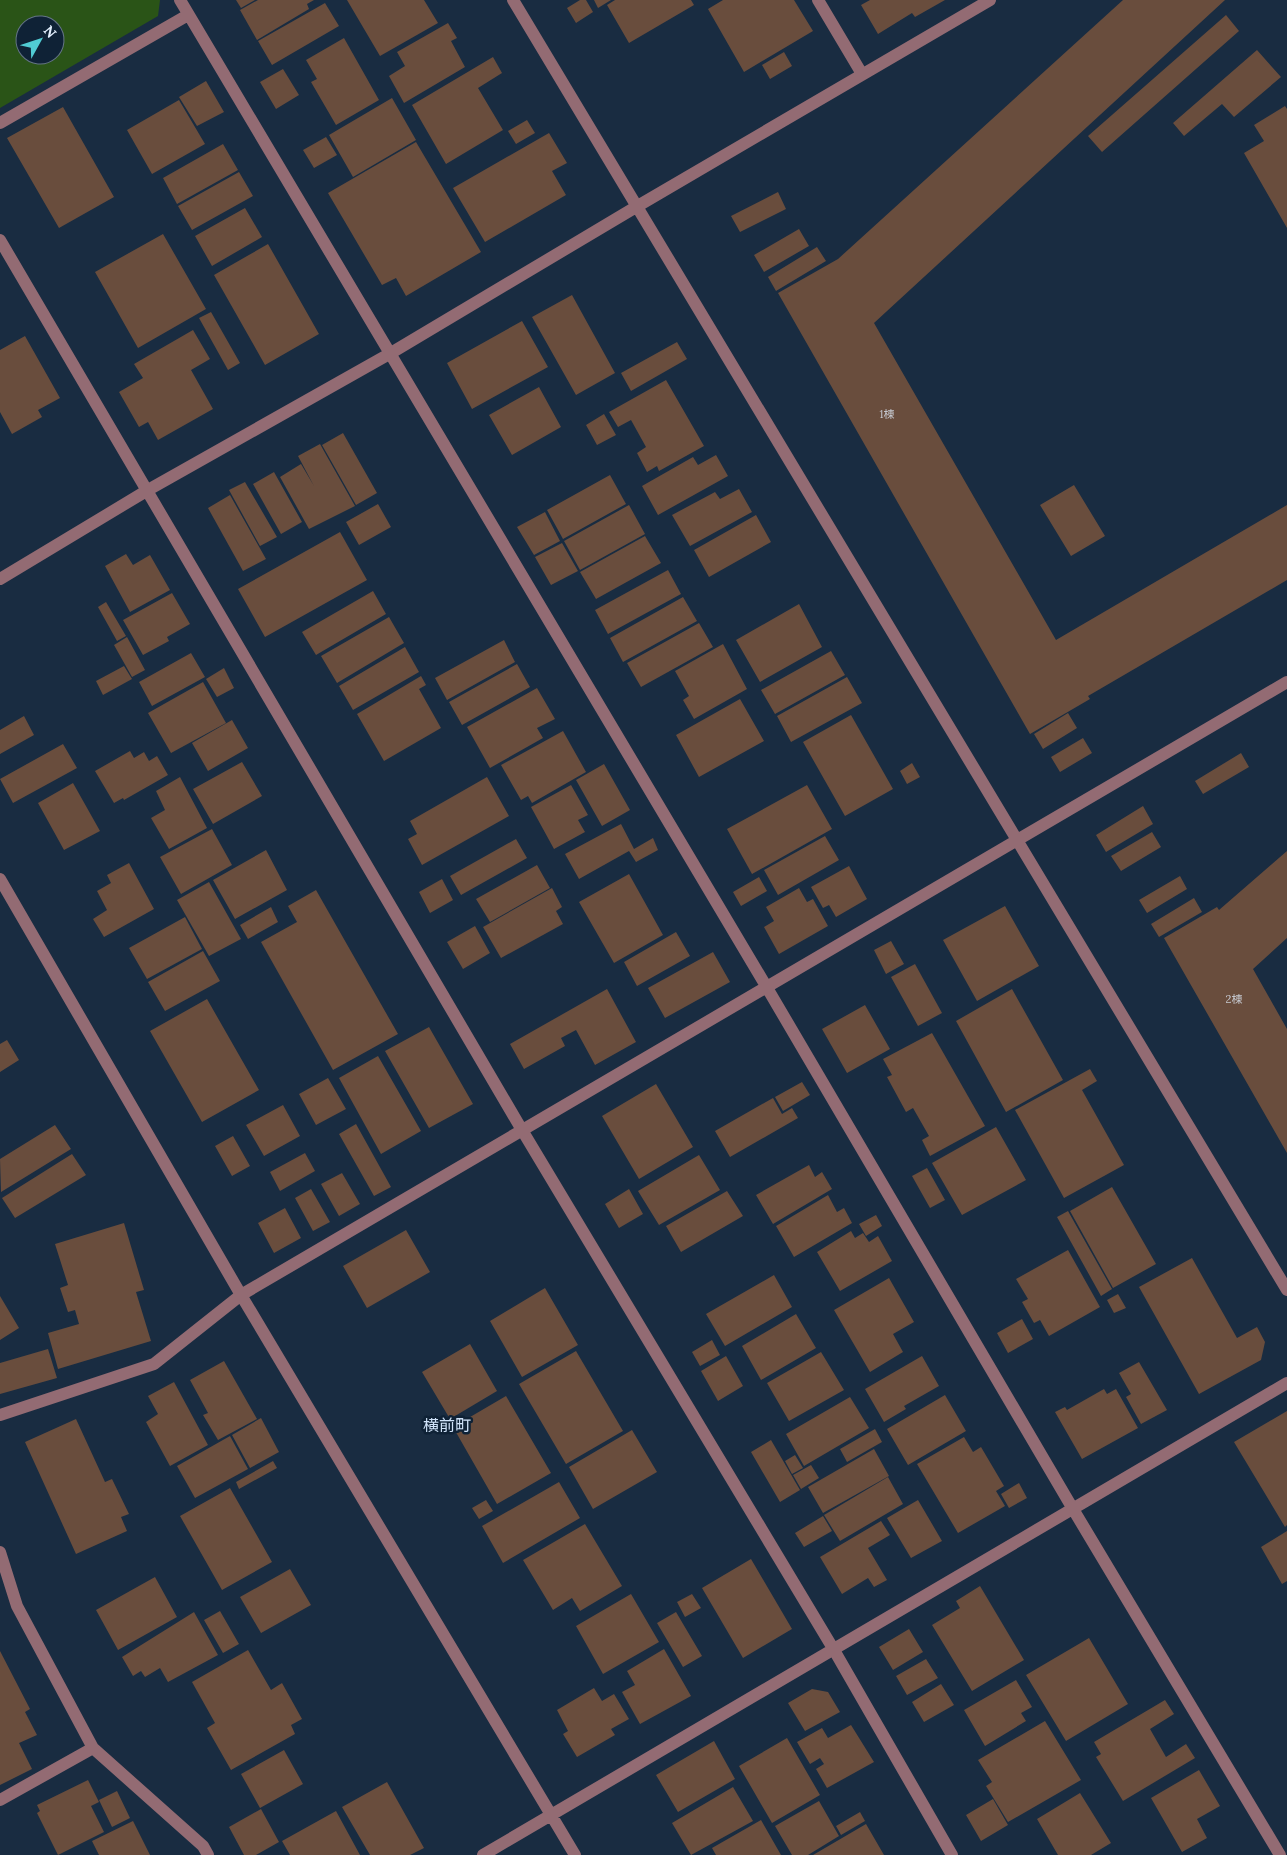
<svg xmlns="http://www.w3.org/2000/svg" width="1287" height="1855" font-family="Lora,'Noto Sans JP',serif">
<style>
.green{fill:#2a5417;fill-rule:evenodd}
.building{fill:#694d3d}
.lines{fill:none;stroke-linecap:round;stroke-linejoin:round}
.minor{stroke:#936b73;stroke-width:12}
.labels{text-anchor:middle;stroke-width:5;stroke-linejoin:round;paint-order:stroke}
.number-label{font-size:11px;fill:#c5c7ce}
.quarter-label{font-size:16px;fill:#d0e3f9;stroke:#0f2236}
</style>
<rect width="100%" height="100%" fill="#192c41"/>
<path class="green" d="M0 0H160L158 16 0 108ZM25 25H55V55H25Z"/>
<path class="building" d="M236 0H255L241 8Z
M258 0H314L307 4 309 9 257 40 240 10Z
M347 0H424L438 23 380 56Z
M580 0H586L593 12 576 23 567 8Z
M594 0H611L598 8Z
M615 0H691L694 5 629 43 607 5Z
M723 0H794L813 31 744 72 708 9Z
M870 0H945L915 17 912 13 878 34 861 5Z
M1123 0H1225L874 323 1056 640 1287 505V580L1088 696 1090 699 1030 734 778 293 838 259Z
M325 3 339 26 272 65 258 41Z
M1226 15 1239 31 1102 152 1088 136Z
M448 23 457 38 451 41 465 67 404 103 389 76 405 66 397 52Z
M344 38 379 100 336 125 311 82 317 79 306 60Z
M1257 50 1281 77 1234 117 1222 104 1184 136 1173 123Z
M784 52 792 66 770 79 762 65Z
M493 57 502 73 478 88 503 130 446 164 412 105Z
M283 69 299 95 276 109 260 82Z
M206 81 224 112 197 126 179 97Z
M392 98 416 140 353 177 329 135Z
M179 100 205 144 152 174 127 130Z
M1285 106 1287 109V228L1244 153 1264 141 1254 125Z
M63 107 114 197 59 228 7 138Z
M527 120 535 133 516 144 508 131Z
M549 133 567 163 552 171 566 195 485 242 453 188Z
M326 137 337 155 314 168 303 150Z
M416 142 481 252 406 296 396 278 382 285 328 193Z
M223 144 238 170 177 204 163 178Z
M239 172 253 196 192 230 178 206Z
M778 192 786 209 740 232 731 216Z
M245 208 262 237 212 266 195 236Z
M799 229 809 246 764 272 754 255Z
M163 234 206 309 138 348 95 272Z
M268 244 319 334 265 365 214 275Z
M817 247 826 261 776 291 768 277Z
M572 295 615 373 576 395 532 317Z
M211 312 240 363 228 370 199 318Z
M522 321 548 367 472 409 447 363Z
M193 330 210 359 191 370 213 409 158 440 148 422 139 427 119 392 143 378 134 364Z
M25 336 60 398 38 410 42 417 12 434 0 412V350Z
M677 342 687 359 631 391 621 373Z
M666 380 704 446 659 471 657 466 647 472 637 453 646 447 631 420 618 427 609 412Z
M539 387 561 427 512 455 489 415Z
M604 414 616 435 597 445 586 425Z
M343 433 377 493 356 505 322 445Z
M320 444 355 506 309 529 280 477 301 464 314 486 298 456Z
M716 455 728 476 658 515 642 486 693 457 698 465Z
M274 472 302 522 281 534 253 484Z
M610 475 626 504 563 539 547 510Z
M245 482 277 537 260 546 229 490Z
M1074 485 1105 536 1071 556 1040 505Z
M739 489 752 512 690 546 672 515 715 492 720 499Z
M230 495 266 559 243 571 208 508Z
M378 504 391 527 359 545 346 522Z
M629 505 645 534 580 570 564 541Z
M545 512 560 541 534 555 517 527Z
M756 515 771 542 709 577 694 550Z
M340 532 367 580 265 637 238 589Z
M645 536 661 563 596 599 580 572Z
M562 543 578 571 551 585 535 557Z
M126 554 133 565 150 555 170 590 130 612 105 566Z
M668 570 681 594 608 634 595 610Z
M373 591 386 614 316 655 302 632Z
M172 593 190 624 167 637 169 641 143 655 123 620Z
M683 597 697 621 623 662 610 638Z
M106 602 126 636 117 641 98 607Z
M799 604 822 647 760 682 736 640Z
M389 617 404 643 337 683 321 656Z
M699 623 713 647 641 687 627 663Z
M127 637 145 670 132 677 114 645Z
M504 640 515 662 447 700 435 678Z
M723 644 747 689 694 719 683 700 689 696 675 671Z
M405 647 419 672 353 710 339 686Z
M831 651 845 675 775 714 761 690Z
M191 653 205 677 152 706 139 682Z
M517 664 530 687 462 725 449 702Z
M124 666 132 679 103 695 96 681Z
M224 668 234 688 217 697 206 679Z
M421 676 426 685 419 689 441 728 384 761 357 714Z
M847 677 862 703 791 742 777 716Z
M203 682 226 723 171 753 148 713Z
M537 688 555 719 537 728 543 738 490 768 467 727Z
M740 699 764 741 699 777 676 735Z
M1068 713 1077 728 1043 749 1034 734Z
M851 715 893 789 845 816 803 742Z
M24 716 34 735 0 754V730Z
M232 720 248 748 208 771 192 743Z
M563 731 586 772 532 803 528 796 521 800 501 765Z
M1083 738 1092 753 1060 772 1051 757Z
M63 744 77 768 13 803 0 779Z
M130 751 134 758 144 752 149 761 157 756 168 775 124 800 123 798 114 803 95 771Z
M1241 753 1249 767 1203 794 1195 781Z
M242 762 262 796 213 824 193 789Z
M912 763 920 777 907 784 900 771Z
M604 764 630 810 602 826 576 780Z
M180 777 207 828 169 849 151 818 165 810 156 791Z
M487 777 509 816 422 865 408 839 417 834 410 821Z
M73 783 100 831 64 850 38 803Z
M571 785 588 815 578 820 585 832 554 849 531 807Z
M807 785 832 829 752 874 727 829Z
M1143 806 1153 824 1106 852 1096 835Z
M621 824 634 849 653 838 658 850 636 862 629 851 579 879 565 854Z
M212 829 232 865 181 894 160 857Z
M1152 832 1161 847 1121 871 1111 856Z
M825 836 839 860 778 895 764 870Z
M516 839 527 858 461 895 450 876Z
M266 850 287 890 235 919 213 880Z
M1287 851V938L1253 969 1287 1029V1153L1164 938 1217 907 1219 910Z
M129 863 154 909 104 937 93 919 107 910 97 891 111 883 107 875Z
M537 865 550 888 490 922 476 899Z
M849 866 867 899 836 917 829 905 823 908 811 887Z
M629 874 663 935 614 963 579 902Z
M1180 876 1187 889 1147 913 1139 900Z
M759 877 767 891 741 906 733 892Z
M442 879 453 900 430 913 419 892Z
M209 882 241 939 209 956 177 900Z
M552 888 562 907 556 911 563 924 501 958 483 927Z
M799 888 807 902 813 899 828 926 779 954 764 927 774 921 766 907Z
M316 890 398 1034 333 1070 261 942 297 922 288 906Z
M1194 898 1202 912 1159 937 1151 924Z
M1005 906 1039 966 977 1001 943 940Z
M271 907 278 922 248 939 240 925Z
M185 917 202 949 147 979 129 948Z
M475 926 490 953 463 969 447 942Z
M676 932 690 956 637 986 624 962Z
M891 941 904 964 886 974 874 950Z
M203 951 220 981 165 1011 148 982Z
M713 952 730 982 665 1018 648 988Z
M915 964 942 1013 918 1026 891 977Z
M607 989 636 1042 595 1065 576 1030 561 1038 565 1046 524 1069 510 1044Z
M1012 989 1063 1080 1006 1112 956 1021Z
M207 999 259 1090 202 1122 150 1031Z
M865 1005 890 1049 847 1073 822 1029Z
M429 1027 473 1104 429 1128 385 1051Z
M932 1033 985 1126 930 1156 922 1140 929 1136 913 1108 906 1112 887 1077 892 1075 883 1059Z
M7 1040 19 1060 0 1072V1044Z
M378 1056 421 1131 381 1154 339 1078Z
M1090 1069 1097 1081 1082 1090 1124 1165 1064 1198 1015 1110Z
M328 1078 346 1109 316 1125 299 1094Z
M802 1082 810 1095 783 1111 775 1097Z
M656 1084 693 1147 639 1179 602 1116Z
M773 1098 782 1114 792 1108 798 1118 730 1157 715 1131Z
M283 1105 300 1136 264 1156 246 1125Z
M356 1124 391 1187 374 1196 339 1134Z
M55 1125 71 1149 1 1192 0 1159Z
M996 1127 1026 1180 962 1215 932 1163Z
M233 1136 250 1166 232 1176 215 1146Z
M305 1153 315 1171 280 1191 270 1172Z
M72 1154 86 1175 15 1218 2 1198Z
M699 1155 720 1190 659 1225 638 1191Z
M809 1165 815 1177 822 1172 832 1189 773 1224 756 1195Z
M927 1168 945 1200 930 1208 912 1176Z
M342 1173 360 1204 339 1216 321 1184Z
M1112 1187 1156 1264 1113 1288 1070 1211Z
M311 1189 330 1222 313 1231 295 1198Z
M629 1189 643 1214 619 1228 605 1204Z
M727 1191 743 1216 681 1252 666 1226Z
M828 1195 837 1212 844 1208 852 1223 794 1257 776 1226Z
M285 1208 301 1238 274 1253 258 1223Z
M1068 1211 1112 1289 1101 1296 1057 1217Z
M876 1215 882 1226 866 1236 859 1224Z
M124 1223 144 1290 136 1292 151 1341 58 1369 48 1333 79 1324 75 1310 68 1312 60 1288 68 1285 55 1244Z
M406 1230 430 1272 367 1308 343 1266Z
M851 1231 855 1238 863 1233 869 1242 878 1236 892 1261 840 1291 817 1252Z
M1068 1250 1100 1307 1049 1336 1040 1320 1034 1323 1022 1302 1028 1299 1016 1279Z
M1192 1258 1237 1338 1257 1327 1265 1342 1261 1360 1199 1394 1139 1287Z
M774 1275 792 1307 725 1346 706 1314Z
M889 1278 914 1322 893 1334 903 1352 870 1372 834 1310Z
M545 1288 578 1345 522 1377 490 1321Z
M1118 1294 1126 1308 1114 1313 1107 1300Z
M0 1296 19 1328 0 1340Z
M796 1314 816 1348 761 1380 742 1346Z
M1022 1319 1033 1339 1008 1353 997 1333Z
M712 1340 720 1355 700 1366 692 1352Z
M470 1344 497 1391 450 1419 422 1372Z
M48 1349 57 1378 0 1394V1363Z
M576 1351 623 1431 566 1464 519 1384Z
M821 1352 844 1390 789 1421 767 1383Z
M726 1356 743 1386 718 1401 701 1371Z
M922 1356 939 1386 904 1406 906 1409 884 1422 865 1389Z
M224 1361 257 1419 218 1440 203 1415 208 1413 190 1380Z
M1139 1362 1167 1410 1141 1424 1126 1397 1131 1394 1119 1373Z
M174 1382 208 1445 170 1466 146 1422 158 1414 148 1396Z
M1104 1389 1107 1394 1116 1389 1138 1428 1082 1459 1055 1412 1065 1407 1067 1410Z
M945 1395 966 1431 908 1465 887 1429Z
M506 1396 551 1473 497 1504 453 1427Z
M850 1397 869 1428 804 1466 786 1434Z
M1287 1411V1525L1285 1527 1234 1442Z
M261 1418 279 1452 250 1468 232 1435Z
M76 1419 105 1482 112 1479 129 1514 121 1517 127 1531 76 1554 25 1442Z
M875 1429 882 1442 847 1462 840 1449Z
M632 1430 657 1472 593 1509 569 1467Z
M230 1436 248 1469 195 1498 177 1466Z
M964 1437 973 1452 981 1447 1004 1486 996 1491 1005 1506 958 1533 917 1464Z
M771 1440 800 1490 780 1502 751 1452Z
M874 1449 889 1476 823 1513 808 1487Z
M795 1455 803 1468 792 1474 785 1461Z
M273 1461 277 1468 239 1489 236 1482Z
M811 1465 819 1478 801 1489 793 1475Z
M888 1477 903 1504 840 1541 824 1515Z
M559 1482 580 1518 503 1563 482 1526Z
M1019 1483 1027 1498 1009 1508 1001 1494Z
M230 1488 272 1562 222 1590 180 1516Z
M486 1500 493 1511 479 1519 472 1508Z
M918 1500 942 1541 911 1558 887 1518Z
M823 1516 832 1531 804 1547 795 1533Z
M881 1521 890 1535 868 1548 887 1580 874 1587 868 1578 842 1594 820 1557Z
M585 1524 622 1586 580 1611 572 1598 553 1610 523 1560Z
M1287 1531V1581L1282 1584 1261 1547Z
M751 1559 792 1629 743 1658 702 1588Z
M290 1569 311 1605 261 1633 240 1597Z
M155 1577 177 1617 118 1650 96 1610Z
M980 1586 1024 1660 972 1691 932 1625 960 1608 956 1601Z
M631 1594 659 1642 603 1674 576 1626Z
M692 1594 701 1608 685 1617 677 1602Z
M220 1611 239 1644 223 1653 204 1620Z
M194 1612 218 1655 168 1682 160 1668 145 1677 141 1671 133 1676 122 1657Z
M676 1612 702 1656 683 1667 657 1623Z
M909 1629 923 1652 893 1670 879 1647Z
M1089 1638 1128 1704 1066 1741 1026 1675Z
M664 1649 691 1696 640 1724 622 1692 635 1685 627 1671Z
M248 1650 271 1690 282 1683 302 1719 291 1725 295 1734 231 1770 207 1728 215 1723 192 1682Z
M0 1651 30 1709 25 1712 37 1735 19 1743 32 1769 0 1785Z
M926 1659 938 1678 907 1695 896 1676Z
M1016 1680 1032 1707 1021 1713 1026 1721 985 1746 964 1710Z
M941 1684 954 1705 924 1722 912 1702Z
M594 1688 602 1701 614 1694 629 1719 611 1729 615 1735 577 1757 563 1734 568 1731 557 1710Z
M812 1689 828 1692 840 1712 805 1731 788 1703Z
M1165 1700 1174 1714 1150 1729 1166 1757 1186 1744 1195 1758 1123 1801 1096 1757 1101 1754 1094 1742Z
M1045 1721 1081 1780 1008 1822 986 1786 992 1782 978 1760Z
M851 1725 874 1762 827 1788 816 1769 824 1764 820 1758 810 1764 797 1742 822 1728 828 1738Z
M787 1738 820 1795 772 1823 739 1766Z
M714 1741 735 1779 678 1812 656 1775Z
M284 1750 303 1784 260 1808 241 1774Z
M1199 1770 1220 1806 1197 1819 1207 1838 1182 1852 1151 1798Z
M88 1780 99 1802 91 1806 104 1832 58 1855 37 1813 40 1811 37 1805Z
M387 1782 424 1848 410 1855H370L342 1807Z
M733 1787 753 1821 691 1855 672 1823Z
M117 1791 130 1818 112 1827 99 1800Z
M1080 1793 1111 1843 1091 1855H1058L1037 1819Z
M993 1799 1008 1825 981 1841 966 1815Z
M819 1801 839 1836 808 1855H792L775 1826Z
M261 1809 279 1842 256 1855H244L229 1827Z
M336 1811 360 1855H290L282 1841Z
M860 1812 865 1821 841 1835 836 1826Z
M761 1820 781 1855H716L712 1848Z
M133 1821 150 1855H99L92 1841Z
M866 1824 884 1855H813Z"/>
<g class="lines">
<path class="minor" d="M180 0 766 986 1073 1509 1280 1855
M513 0 1287 1290
M818 0 862 74
M0 123 188 15
M0 240 522 1130 834 1650 952 1855
M0 579 148 490 391 353 636 207 990 0
M0 879 241 1295 575 1855
M0 1415 154 1364 241 1295 1287 682
M0 1552 17 1606 93 1748 203 1846 208 1855
M0 1800 93 1748
M483 1855 1287 1383"/>
</g>
<g class="labels">
<g class="number-label">
<text x="887" y="418">1棟</text>
<text x="1234" y="1003">2棟</text>
</g>
<g class="quarter-label">
<text x="447" y="1431">横前町</text>
</g>
</g>
<g transform="translate(40 40) rotate(50)"><circle r="24" fill="#0f2236" stroke="#647486"/>
<path d="M0-4L9 19L0 12L-9 19Z" fill="#51ccd4"/>
<text y="-8" font-size="14" font-weight="bold" text-anchor="middle" fill="#e4f0fe">N</text>
</g>
</svg>
